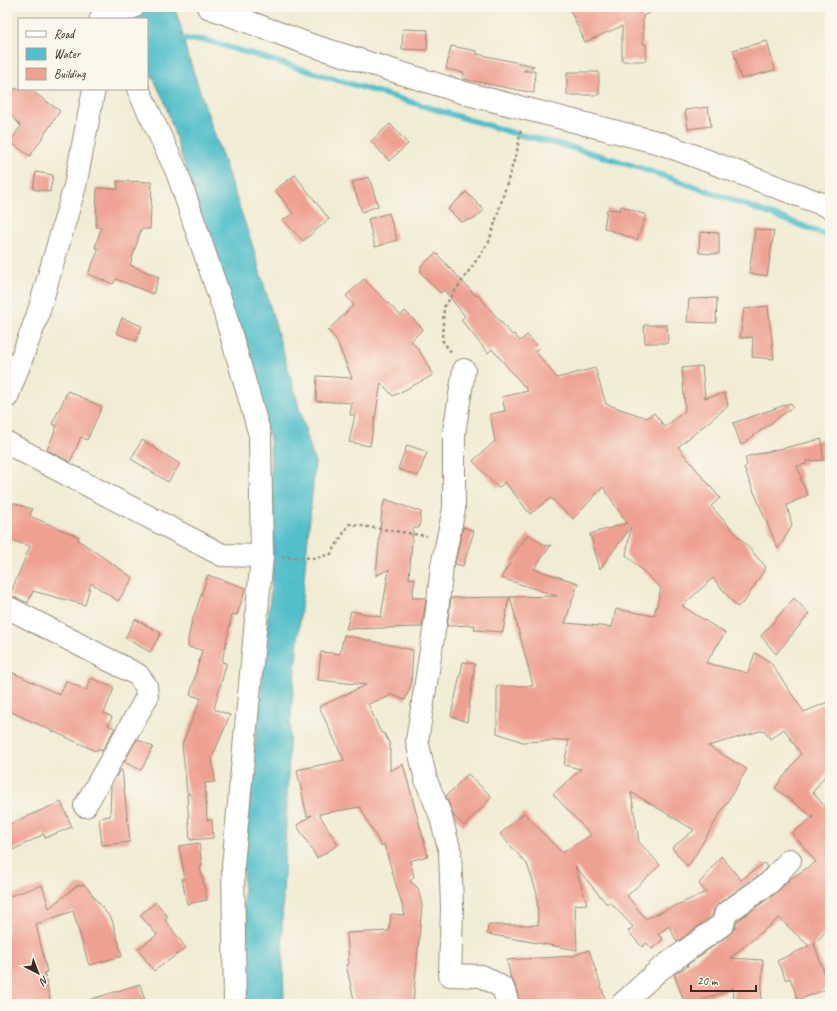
<svg xmlns="http://www.w3.org/2000/svg" width="837" height="1011" font-family="Caveat,sans-serif">
<style>
.water{fill:#52bfca;stroke:#467474}
.lines{fill:none;stroke-linecap:round;stroke-linejoin:round}
.stream{stroke:#52bfca;stroke-width:6}
.building{fill:#eea091}
.minor-casing{stroke:#968b79;stroke-width:24}
.path{stroke:#968b79;stroke-width:2.5;stroke-dasharray:3 3;stroke-linecap:butt}
.minor{stroke:#fff;stroke-width:22}
</style>
<rect width="100%" height="100%" fill="#fbf7ec"/>
<filter id="ink" filterUnits="userSpaceOnUse"><feTurbulence type="fractalNoise" baseFrequency=".025" numOctaves="2"/><feDisplacementMap in="SourceGraphic" scale="8" xChannelSelector="R" yChannelSelector="G"/><feConvolveMatrix kernelMatrix="1 2 1 2 8 2 1 2 1" color-interpolation-filters="sRGB"/></filter>
<filter id="wash" filterUnits="userSpaceOnUse"><feTurbulence type="fractalNoise" baseFrequency=".012" numOctaves="4" result="noise"/><feDisplacementMap in="SourceGraphic" scale="16" xChannelSelector="R" yChannelSelector="G"/><feGaussianBlur stdDeviation="0.9" result="paint"/><feColorMatrix in="noise" values="0 0 0 0 0 0 0 0 0 0 0 0 0 0 0 0 0 1.4 0 .05"/><feComposite in="paint" operator="in"/></filter>
<g filter="url(#wash)">
<rect width="100%" height="100%" fill="#f1ecd4"/>
<path class="water" d="M125 7H174L181 27 186 50 253 247 315 463 290 724 282 921 284 1004H246L243 866 273 568 270 438 164 100 147 66V19H129Z"/>
<g class="lines">
<path class="stream" d="M176 39 205 40 520 135C626 158 728 199 830 236"/>
</g>
<g id="blocks">
<path class="building" d="M567 7H662L643 16V44H646V61H622V26L585 42 571 12Z
M403 29 428 30 427 50 402 49Z
M767 41 775 70 741 79 733 50Z
M451 46 477 51V54L534 66 523 71H535L534 93 463 79 464 73 446 69Z
M567 72H599V95H567Z
M7 89H29L60 111 30 156 10 142 21 126 7 111Z
M708 107 711 126 688 129 685 110Z
M390 124 408 144 389 161 371 141Z
M36 172 53 175 50 192 33 189Z
M295 175 329 219 303 241 283 220 293 213 275 190Z
M369 177 378 206 362 212 352 182Z
M117 181 152 182 150 229H141L130 265 159 277 153 294 116 279 113 284 88 274 99 249 95 248 101 228 96 227 97 188 118 189Z
M466 192 484 210 476 218 461 222 448 209Z
M621 206 646 215 637 240 604 228 607 209 620 210Z
M389 213 397 240 375 247 368 219Z
M755 229 774 231 767 276 749 273Z
M700 232 719 233V254L699 253Z
M436 253 476 296 478 295 512 335 514 334 520 341 527 335 539 348 535 351 557 378 595 368 606 404 647 418 654 413 665 427 685 411 682 368 702 366 705 398 725 393 728 406 678 447 720 498 711 506 766 567 745 601 737 607 713 578 682 606 725 633 706 663 748 673 755 653 770 662 804 712 830 701V769L813 792 825 807 830 803V927L814 944 830 988 798 1000 790 978 786 980 777 961 809 946 779 918 730 958 763 960 761 1004H733L734 988 691 1004H685L674 974 688 966 687 965 730 934 735 928 737 921 776 893 790 879 816 862 792 833 813 817 775 788 801 754 784 729 770 739 764 730 708 746 747 769 688 867 672 848 694 830 631 792 639 842 660 865 627 896 646 919 706 892 699 884 721 856 741 880 764 863 767 867 761 874 719 903 714 909 712 916 677 942 669 926 658 934 663 939 652 949 647 943 642 947 628 931 633 927 611 903H606L575 866 587 904 575 905 577 950 487 934 488 925H538L537 893 527 864 500 834 524 813 562 853 591 835 553 794 581 769 564 765 569 740 523 742 497 733V686H533L510 597 557 596 501 578 510 563 509 562 528 534 546 546 551 545 534 569 578 583 565 623 612 627 616 609 654 616 661 588 626 555 631 527 600 569 590 534 627 523 603 487 573 519 551 498 530 514 505 482 498 488 473 461 495 441 490 414 505 411 502 397 528 391 492 349 488 353 461 320 465 316 444 290 440 293 421 273V266Z
M364 279 401 316 405 311 423 329 411 341 419 350 433 375 393 396 381 383 370 446 349 442 355 415H350L352 403 316 401 317 376 352 378 336 339 328 330 354 305 346 296Z
M717 298 716 323 687 322 689 299Z
M768 306 774 359 752 357 753 337 740 338 744 309Z
M122 318 142 326 136 341 116 333Z
M644 325H667L668 343H645Z
M68 391 102 407 87 440 81 437 70 462 47 450 57 426 52 424Z
M791 403 793 407 741 445 733 423Z
M822 439 823 460 806 461V464L797 466 802 479H800L808 495 787 505 792 526 778 549 744 468 747 465 745 457Z
M142 440 180 464 168 482 131 459Z
M407 445 427 452 418 476 398 469Z
M385 499 421 512 419 528H413L409 578 415 579 412 598H426L422 627 346 629 351 611 381 617 389 569 376 576 382 510Z
M7 501 32 509 30 516 79 537 78 540 133 578 118 601 91 583 85 605 33 591 28 603 10 595 30 546 7 539Z
M463 527 474 531 463 566 455 564Z
M208 575 246 588 237 615 232 614 222 662 226 663V665L214 709 230 715 212 758 215 782 205 783 207 820H212L213 838 190 840 187 794H190L187 792 182 744 201 698 190 695 202 650 188 647V639L192 621Z
M509 597 503 632 474 630 475 625 447 626 451 598Z
M794 598 809 614 776 654 761 636Z
M135 619 161 633 150 652 125 638Z
M344 635 413 650 411 685 405 700 390 694V696L368 704 381 733H384L390 744V771L403 764 428 856 410 861 414 877 410 881 418 888 422 905 413 1004H355L346 965 349 964 347 933 389 931 391 914 405 915 384 844 381 846 360 807 319 814 338 845 317 858 297 825 312 815 307 816 297 770 344 760 319 707 366 685 318 680 321 652 340 654Z
M463 662 475 664 467 722 451 716Z
M7 670 60 695 66 681 86 690 91 678 114 688 104 713 112 717 108 725 115 728 102 751 97 749 96 751 7 710Z
M137 739 153 747 141 770 124 762Z
M120 770H122L130 842 102 845 99 818 110 816 111 785Z
M468 774 492 797 464 826 453 815 446 796Z
M61 802 72 827 45 838 44 834 7 853V825Z
M199 843 202 866 200 867 207 900 187 904 182 879H185L179 846Z
M42 885 49 908 78 885H85L112 920 122 956 89 965 73 911 36 924 47 972H44L51 1004H7V897Z
M156 902 168 917 165 920 186 948 154 971 138 949 157 935 140 915Z
M589 950 607 1004H520L515 984 511 979 507 960 574 956 575 955Z
M140 984 146 1004H90L89 1000Z"/>
</g>
</g>
<g filter="url(#ink)">
<use href="#blocks" fill-opacity="0" stroke="#968b79" stroke-width="1"/>
<g class="lines">
<defs>
<path id="minor" d="M208 7 311 45 468 94 660 143 830 207
M101 18 133 7
M138 89 177 172 224 310 260 435 262 556 233 866 235 1004
M464 370 454 433V509L442 566 437 611 417 741 426 780 440 814 450 852 452 907 450 975 482 976 503 988 508 1004
M7 397 37 317 75 186 94 89
M7 443 222 555 262 556
M7 607 138 675 146 686 147 697 85 806
M622 1004 659 970 723 924 726 913 769 883 790 860"/>
</defs>
<use href="#minor" class="minor-casing"/>
<path class="path" d="M451 352 442 340 444 307 489 242 517 151 521 129
M282 557 315 558 331 554 349 524 427 536"/>
<use href="#minor" class="minor"/>
</g>
</g>
<rect width="837" height="1011" fill="none" stroke="#fbf7ec" stroke-width="24"/>
<rect x="18" y="18" width="130" height="72" fill="#fbf7ec" stroke="#aea59a"/>
<rect x="26" y="31" width="20" height="6" fill="#ffffff" stroke="#aea59a"/>
<text x="54" y="38" font-size="12" fill="#3b2a1e">Road</text>
<rect x="26" y="48" width="20" height="12" fill="#52bfca" stroke="#aea59a"/>
<text x="54" y="58" font-size="12" fill="#3b2a1e">Water</text>
<rect x="26" y="68" width="20" height="12" fill="#eea091" stroke="#aea59a"/>
<text x="54" y="78" font-size="12" fill="#3b2a1e">Building</text>
<g transform="translate(38 973) rotate(138)" stroke="#fbf7ec" stroke-width="3" paint-order="stroke">
<path d="M0-3L7 15L0 10L-7 15Z" fill="#3b2a1e"/>
<text y="-6" font-size="11" font-weight="bold" text-anchor="middle" fill="#3b2a1e">N</text>
</g>
<path d="M691 985v6h65v-6" fill="none" stroke="#3b2a1e" stroke-width="2"/>
<text x="697" y="985" font-size="12" fill="#3b2a1e" stroke="#fbf7ec" stroke-width="3" paint-order="stroke">20 m</text>
</svg>
